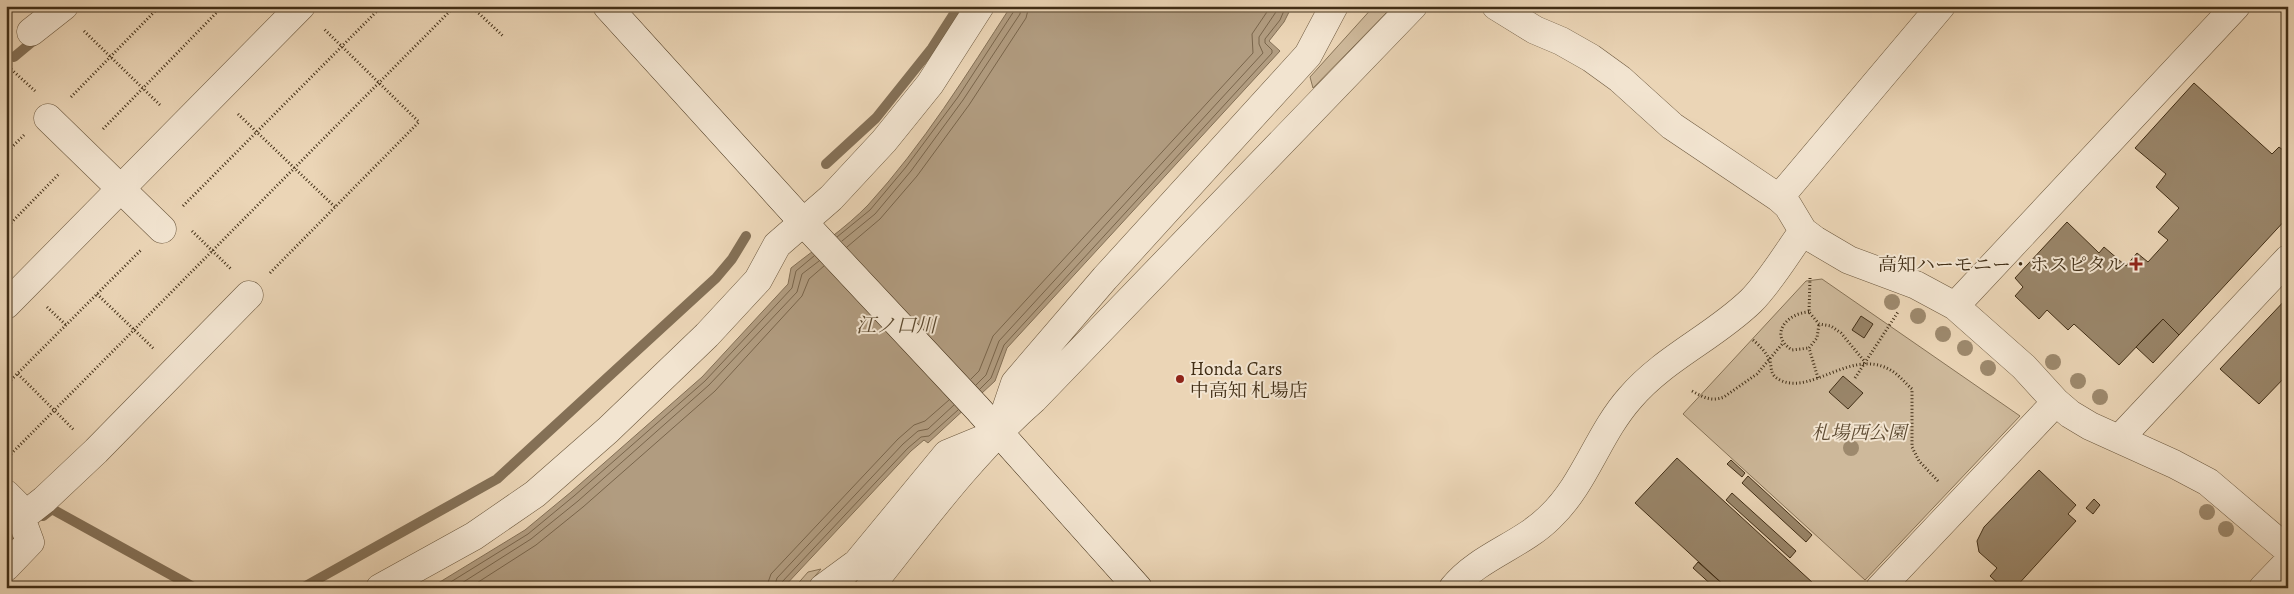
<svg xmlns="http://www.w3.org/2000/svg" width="2294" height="594" font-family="Alegreya,'Noto Serif JP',serif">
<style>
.green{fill:#ceb99b;stroke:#887458}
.water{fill:#b19c80;stroke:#847056}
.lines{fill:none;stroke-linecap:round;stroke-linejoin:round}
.shore{stroke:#79654b;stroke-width:1}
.stream{stroke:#847056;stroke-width:10}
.building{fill:#998569;stroke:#412e16}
.street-casing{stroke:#6c583e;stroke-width:29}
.secondary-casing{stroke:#412e16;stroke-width:29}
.path{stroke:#412e16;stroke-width:3;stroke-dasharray:1 2.5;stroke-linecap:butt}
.street{stroke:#f2e4d0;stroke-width:28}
.secondary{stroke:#f2e4d0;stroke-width:28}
.tree{fill:#9d896d}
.poi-dot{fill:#8f2418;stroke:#f2e4d0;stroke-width:2}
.labels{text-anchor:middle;stroke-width:4;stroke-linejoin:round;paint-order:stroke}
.poi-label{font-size:19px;fill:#412e16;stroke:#f2e4d0;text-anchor:end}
.park-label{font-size:19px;font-style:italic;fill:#5d4a31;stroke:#f2e4d0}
.water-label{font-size:20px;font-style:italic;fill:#5d4a30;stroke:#f2e4d0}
</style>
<rect width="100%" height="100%" fill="#ebd5b6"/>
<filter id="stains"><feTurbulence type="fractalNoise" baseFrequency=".004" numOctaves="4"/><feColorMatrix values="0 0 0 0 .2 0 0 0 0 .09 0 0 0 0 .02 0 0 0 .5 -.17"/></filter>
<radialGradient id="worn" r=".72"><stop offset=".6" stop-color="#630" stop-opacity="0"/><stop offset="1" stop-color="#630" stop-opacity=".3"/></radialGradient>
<path class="green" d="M1374 6H1393L1313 88 1310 77Z
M1822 279 2020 416 1865 580 1683 414 1806 281Z
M821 569 805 588H794L808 572Z"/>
<path class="water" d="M1011 6H1292L1284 22 1269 41 1280 51 1007 348 995 381 928 443 924 440 911 451 783 588H430L525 530 571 492 702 377 788 284 791 268C815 249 847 227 868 205 923 145 967 74 1011 6Z"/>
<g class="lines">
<path class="shore" d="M837 237 870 210 906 167 958 97 1014 11 1015 6
M842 241 875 214 911 171 963 100 1020 14 1021 6
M847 247 880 219 917 176 969 105 1026 18 1029 6
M971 379 979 371 993 336 1253 53 1252 34 1271 6
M976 385 986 375 999 341 1263 53 1259 44V37L1280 6
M980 389 991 378 1004 345 1272 53V50L1265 43V39L1280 20 1286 6
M441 588 528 534 574 496 705 381 792 288 796 271 814 256
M454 588 531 539 578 501 709 385 797 292 802 274 819 261
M469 588 536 545 583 507 715 391 802 296 809 279 824 266
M766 588 771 574 898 439 914 425 925 421 949 400
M774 588 777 578 903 444 918 431 928 429 954 405
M780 588 782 582 908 448 921 437 929 436 958 410"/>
<path class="stream" d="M14 57 38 37
M826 164 876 118 932 48 959 6
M43 516 52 509 195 588
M6 545 23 530
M302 588 497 479 716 278 732 259 746 236"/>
</g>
<path class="building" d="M2194 83 2272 154 2279 147 2288 154V217L2179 335 2163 319 2119 365 2074 324 2068 330 2047 310 2039 319 2015 296 2023 287 2015 278 2067 222 2099 253 2104 247 2126 266 2137 253 2148 262 2168 240 2158 232 2179 208 2156 187 2166 174 2135 148Z
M2288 297V374L2259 404 2220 369Z
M1861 316 1873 324 1864 338 1852 330Z
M2163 319 2179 335 2153 363 2136 347Z
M1843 376 1863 393 1848 409 1829 392Z
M1677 458 1813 583 1808 588H1727L1635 503Z
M1731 460 1745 473 1742 477 1727 464Z
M2039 470 2076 505 2068 514 2076 521 2015 588H2003L1990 576 1997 568 1979 552 1977 541 1984 527Z
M1748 476 1812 535 1806 542 1742 483Z
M1732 493 1796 551 1790 558 1726 500Z
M2094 499 2100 505 2093 514 2086 508Z
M1698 562 1727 588H1715L1693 568Z"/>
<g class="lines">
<defs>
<path id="street" d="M1496 6 1535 30 1561 41 1591 58 1620 79 1672 126 1779 198 1788 206 1803 231 1815 240 1849 260 1916 285 1955 306 2024 367 2056 402 2070 414 2090 426 2174 464 2208 482 2288 550
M31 32 64 6
M48 118 162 229
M1779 198 1941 6
M6 305 301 6
M1955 306 2236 6
M2119 439 2288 259
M6 494 16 504 30 542 6 567
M21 518 44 500 96 451 249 295
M380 588 474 536 535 494 608 430 707 335 758 280 777 245 831 198 884 141 930 84 980 6
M823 588 857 563 947 454 998 433 1015 383 1105 278 1308 55 1334 6
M869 588C921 523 971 454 1034 399L1413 6
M1453 588C1479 556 1521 546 1550 517 1585 484 1598 434 1630 398 1664 358 1714 337 1751 301 1770 282 1787 253 1803 231
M1880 588 2056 402
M2263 588 2288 562"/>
<path id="secondary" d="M607 6 803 222 977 408 1138 588"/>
</defs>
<use href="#street" class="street-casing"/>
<use href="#secondary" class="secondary-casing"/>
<path class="path" d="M471 6 503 36
M84 31 160 105
M6 60 11 69 35 91
M71 97 160 6
M238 114 335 207
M103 129 223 6
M6 153 24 135
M183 206 382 6
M6 228 60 173
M192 231 232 270
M270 273 419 122 323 28
M1810 278 1809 312 1819 324 1831 326 1841 333 1865 362
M97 294 154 349
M47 307 66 325
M1809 312C1787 313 1768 335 1792 350L1809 348
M1753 340C1759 345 1767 353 1770 361 1772 370 1770 375 1780 380 1812 396 1853 346 1892 371 1899 375 1906 384 1912 389V447L1919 461 1938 481
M18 374 74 430
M1818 378 1809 348 1817 338 1819 324
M1855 378 1898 312
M6 385 141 250
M1692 391C1703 397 1711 402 1724 397L1757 374 1783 343
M6 459 455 6"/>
<use href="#street" class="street"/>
<use href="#secondary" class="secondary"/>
</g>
<g class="tree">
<circle cx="1892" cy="302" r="8"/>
<circle cx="1918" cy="316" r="8"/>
<circle cx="1943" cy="334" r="8"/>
<circle cx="1965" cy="348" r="8"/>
<circle cx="2053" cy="362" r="8"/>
<circle cx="1988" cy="368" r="8"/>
<circle cx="2078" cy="381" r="8"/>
<circle cx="2100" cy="397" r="8"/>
<circle cx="1851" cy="448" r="8"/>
<circle cx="2207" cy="512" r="8"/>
<circle cx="2226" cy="529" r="8"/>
</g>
<g class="poi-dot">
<path d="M2133.5 256.5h5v5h5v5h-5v5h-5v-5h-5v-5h5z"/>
<circle cx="1180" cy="379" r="5"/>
</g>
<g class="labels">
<g class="poi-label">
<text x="2125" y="271">高知ハーモニー・ホスピタル</text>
<text x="1190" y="375" text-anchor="start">Honda Cars<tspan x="1190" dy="22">中高知 札場店</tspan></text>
</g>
<g class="park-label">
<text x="1859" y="439">札場西公園</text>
</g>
<g class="water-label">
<text x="896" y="332">江ノ口川</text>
</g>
</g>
<rect width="2294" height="594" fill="none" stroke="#ebd5b6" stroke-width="25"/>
<rect x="8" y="8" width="2279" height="579" fill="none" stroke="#412e16" stroke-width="2.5"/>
<rect x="12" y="12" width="2269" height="569" fill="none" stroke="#412e16"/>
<rect width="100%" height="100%" filter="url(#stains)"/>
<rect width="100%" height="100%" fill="url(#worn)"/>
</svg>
